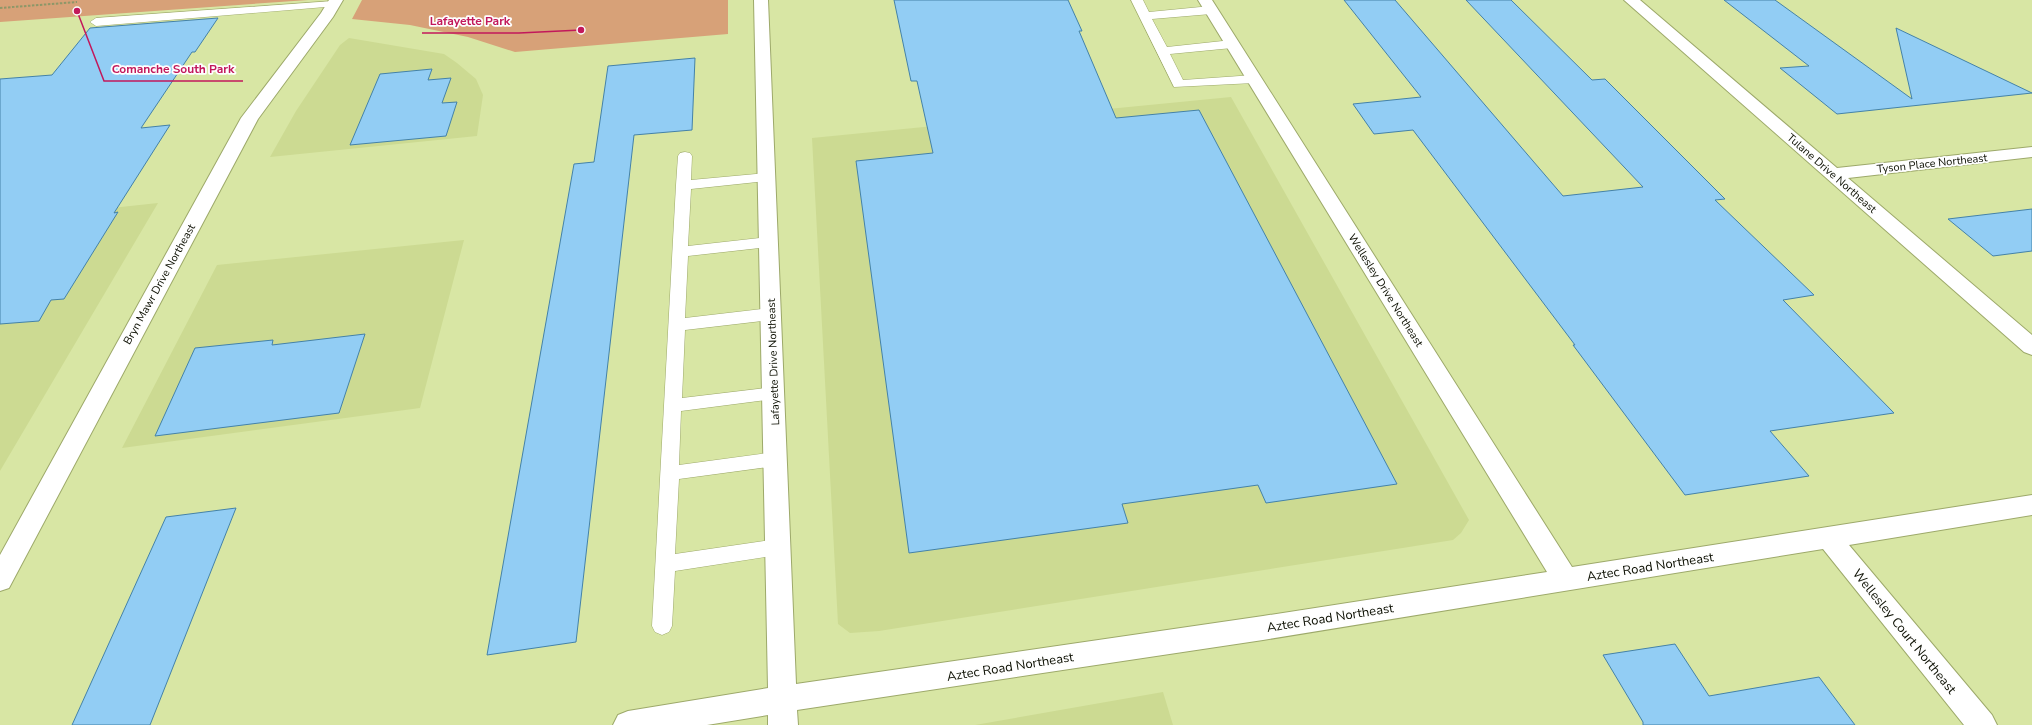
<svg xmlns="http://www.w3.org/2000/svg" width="2032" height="725" font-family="'Nunito Sans',sans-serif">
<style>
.built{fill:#ccda92}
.green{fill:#d7a178}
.building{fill:#92cdf4;stroke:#4482a8}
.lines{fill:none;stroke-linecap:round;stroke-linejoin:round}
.service-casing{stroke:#9da96a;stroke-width:1}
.minor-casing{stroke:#9da96a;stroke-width:2}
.path{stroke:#8d9768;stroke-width:2;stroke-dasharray:2.5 1.5;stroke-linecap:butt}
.service{fill:#fff;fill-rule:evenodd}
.minor{fill:#fff;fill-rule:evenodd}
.labels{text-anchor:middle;stroke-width:3.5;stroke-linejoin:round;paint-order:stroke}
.street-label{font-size:11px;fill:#0b0e00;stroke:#fefefe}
.near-street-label{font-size:13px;fill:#0b0e00;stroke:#fefefe}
.leader{fill:none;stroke:#c2185b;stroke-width:1.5}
.callout-dot{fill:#c2185b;stroke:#fefefe;stroke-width:1.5}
.callout-label{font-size:12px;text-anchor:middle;font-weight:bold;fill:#c2185b;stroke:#fefefe;stroke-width:3.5;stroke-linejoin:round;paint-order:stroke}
</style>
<rect width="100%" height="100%" fill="#d8e6a4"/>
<path class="built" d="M349 38 444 54 457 63 476 79 483 95 477 136 270 157 296 111 340 45Z
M1231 97 1469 520 1461 533 1453 540 879 631 850 633 838 624 812 138Z
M158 203 0 471V220Z
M464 240 420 408 122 448 217 265Z
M1163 692 1173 725H975Z"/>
<path class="green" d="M0 0H308L0 22Z
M362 0H728V34L515 52 468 37 410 25 352 19Z"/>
<path class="building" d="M894 0H1068L1082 31H1079L1116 118 1199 110 1397 484 1266 503 1258 485 1122 504 1128 523 909 553 856 161 933 153 917 81H911Z
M1344 0H1395L1563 196 1643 187 1466 0H1511L1592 80 1605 79 1725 199 1715 200 1814 295 1783 300 1894 413 1770 431 1809 476 1685 495 1573 345H1575L1413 130 1374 134 1353 104 1421 97Z
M1724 0H1775L1912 99 1896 28 2032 93 1837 114 1780 68 1809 66Z
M218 18 195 52H192L141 128 170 125 114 213 118 212 64 299 51 300 39 321 0 324V79L52 75 90 28Z
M695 58 692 130 634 135 576 642 487 655 574 164 594 162 608 66Z
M432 69 428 80 451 78 442 103 457 102 446 136 350 145 380 74Z
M2032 209V251L1993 256 1948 219Z
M365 334 339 413 155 436 195 348 273 340 272 345Z
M236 508 150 725H72L166 517Z
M1675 644 1709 696 1819 677 1855 725H1643V722L1603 655Z"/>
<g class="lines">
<defs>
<path id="service" d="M1131 0H1143L1149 12 1211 6 1217 10 1211 14 1152 19 1167 47 1232 40 1238 44 1232 48 1170 54 1183 80 1254 75 1260 79 1254 83 1174 87Z
M333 1 339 4 337 6 96 26 90 22 96 18Z
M685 152 690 153 692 156 691 180 767 173 772 174 774 177 772 180 767 181 691 189 688 246 769 237 774 239 777 242 774 245 769 247 688 256 685 318 771 308 777 310 779 314 777 318 771 320 685 330 682 398 774 387 780 389 783 393 780 397 774 399 681 411 679 465 776 452 783 454 785 459 783 464 776 466 679 479 675 554 778 539 785 541 788 547 785 553 778 555 675 571 672 626 669 632 662 635 655 632 652 626 676 185 678 156 680 153Z"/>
<path id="minor" d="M329 0H343L333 17 258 119 9 588 0 591V555L241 118 321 13Z
M754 0H768L796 684 1263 616 1547 572 1198 0H1212L1572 567 2032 495V515L1849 545 1992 715 1997 725H1964L1823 549 1263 640 797 710 798 725H768V715L707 725H613L618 715 628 711 768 688Z
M1624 0H1640L1837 168 2032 147V157L1848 178 2032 335V355L2024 352Z"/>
</defs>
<use href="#service" class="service-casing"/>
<use href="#minor" class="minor-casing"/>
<path class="path" d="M0 8 77 2"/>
<use href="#service" class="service"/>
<use href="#minor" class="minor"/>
</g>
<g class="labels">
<g class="street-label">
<text transform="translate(1932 163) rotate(-6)" y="4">Tyson Place Northeast</text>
<text transform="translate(1832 173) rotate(41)" y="4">Tulane Drive Northeast</text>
<text transform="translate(159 284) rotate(-61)" y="4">Bryn Mawr Drive Northeast</text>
<text transform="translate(1386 290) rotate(58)" y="4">Wellesley Drive Northeast</text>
<text transform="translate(773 362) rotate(-92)" y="4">Lafayette Drive Northeast</text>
</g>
<g class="near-street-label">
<text transform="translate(1650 566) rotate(-9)" y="5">Aztec Road Northeast</text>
<text transform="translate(1330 617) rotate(-9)" y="5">Aztec Road Northeast</text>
<text transform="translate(1905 631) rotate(51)" y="5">Wellesley Court Northeast</text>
<text transform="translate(1010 666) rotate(-9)" y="5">Aztec Road Northeast</text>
</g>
</g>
<path class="leader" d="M581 30L519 33H422M77 11L104 81H243"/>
<g class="callout-dot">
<circle cx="581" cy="30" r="4"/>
<circle cx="77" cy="11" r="4"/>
</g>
<g class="callout-label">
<text x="470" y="25">Lafayette Park</text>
<text x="173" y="73">Comanche South Park</text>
</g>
</svg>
